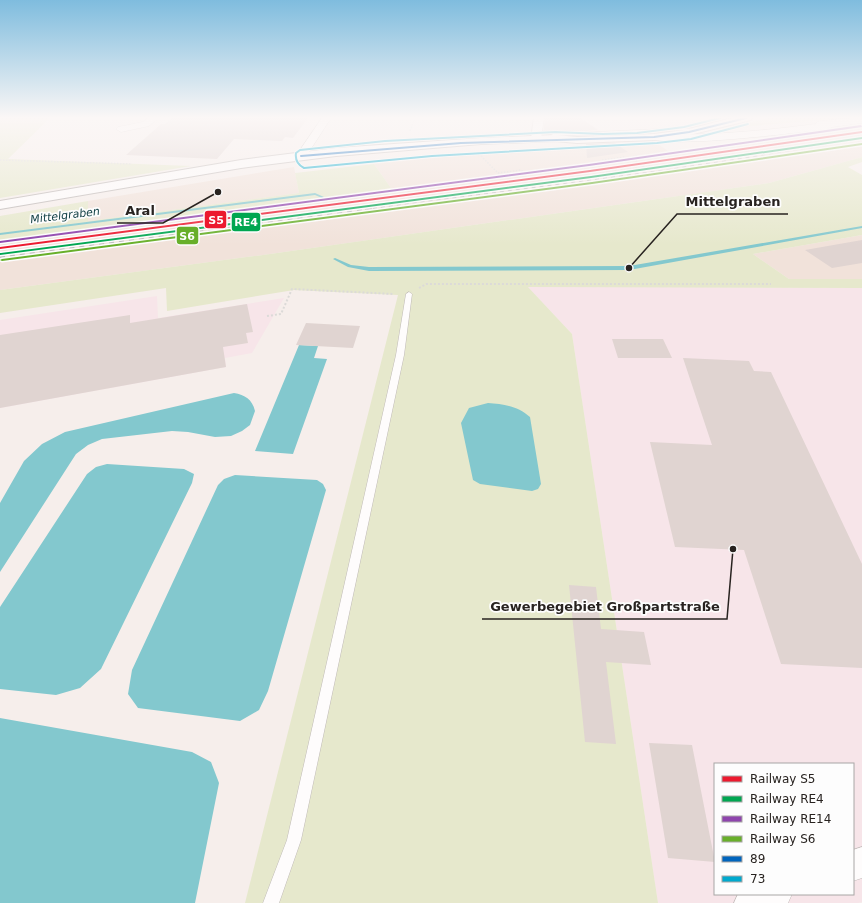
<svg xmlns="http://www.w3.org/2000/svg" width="862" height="903" font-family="'DejaVu Sans',sans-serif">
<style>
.built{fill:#f1e2da}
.industrial{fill:#f7e5e9;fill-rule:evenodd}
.green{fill:#e6e8cc}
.water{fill:#83c8ce}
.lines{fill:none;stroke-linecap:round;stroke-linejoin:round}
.stream{fill:#83c8ce;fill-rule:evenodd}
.building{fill:#e0d4d1}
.service-casing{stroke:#c0bab8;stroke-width:1}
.minor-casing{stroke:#c0bab8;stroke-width:1}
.tertiary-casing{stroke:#c0bab8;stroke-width:2}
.path-far1{stroke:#dcdad8;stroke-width:1.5;stroke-dasharray:1.5 1.5;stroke-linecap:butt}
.path{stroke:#dcdad8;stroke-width:2;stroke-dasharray:2 2;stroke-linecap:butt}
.service{fill:#fefcfc;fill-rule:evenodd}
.minor{fill:#fefcfc;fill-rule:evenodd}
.tertiary{fill:#fefcfc;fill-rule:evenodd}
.rail-far1{stroke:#c0bebe;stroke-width:1.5;stroke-dasharray:4 4;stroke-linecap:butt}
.rail{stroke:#c0bebe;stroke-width:2;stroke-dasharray:5 5;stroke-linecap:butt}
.path-bridge{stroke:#dcdad8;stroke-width:1.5;stroke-dasharray:1.5 1.5;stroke-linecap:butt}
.bus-1-casing{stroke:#fdfdfd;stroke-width:3.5}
.bus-2-casing{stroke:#fdfdfd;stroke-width:3.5}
.bus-1{stroke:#0065bd;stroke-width:2}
.bus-2{stroke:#00a9ce;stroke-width:2}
.rail-1-casing{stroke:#fdfdfd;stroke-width:3}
.rail-2-casing{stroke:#fdfdfd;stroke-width:3}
.rail-3-casing{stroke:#fdfdfd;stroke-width:3}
.rail-4-casing{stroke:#fdfdfd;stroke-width:3}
.rail-1{fill:#ec192e;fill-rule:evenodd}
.rail-2{fill:#00a651;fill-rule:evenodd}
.rail-3{fill:#8e44ad;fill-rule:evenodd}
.rail-4{fill:#68af2a;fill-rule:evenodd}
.labels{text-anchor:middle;stroke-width:3.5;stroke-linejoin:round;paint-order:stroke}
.far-water-label{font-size:11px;font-style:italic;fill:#134146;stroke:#fdfdfd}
.leader{fill:none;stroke:#282320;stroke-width:1.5}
.callout-dot{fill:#282320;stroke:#fdfdfd;stroke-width:1.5}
.callout-label{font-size:13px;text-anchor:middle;font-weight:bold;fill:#282320;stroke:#fdfdfd;stroke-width:3.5;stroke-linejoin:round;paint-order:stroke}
.line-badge{stroke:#fdfdfd;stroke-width:1.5}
.badge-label{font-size:11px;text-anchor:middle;font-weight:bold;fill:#fff}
</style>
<rect width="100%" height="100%" fill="#f6eeeb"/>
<path class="built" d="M862 126V157L769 183 270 254 0 290V240L367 193 372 191 391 188 374 164 474 154 620 145 658 144 668 151 768 139Z
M294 167 299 193 88 221V201Z
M862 235V279H789L753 254Z"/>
<path class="industrial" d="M527 286 862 288V902L858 903H658L572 334ZM715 764H853V894H715Z
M157 296 158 318 284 298 252 353 225 358 226 367 0 408V320Z"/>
<path class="green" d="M0 118H50L8 159 191 166 0 198Z
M768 118H845L728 128Z
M862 157V162L848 167 862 175V235L753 254 789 279H862V288L528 287 572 334 658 903H245L398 295 294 290 167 311 166 288 0 313V290L270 254 769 183Z
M374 164 391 188 372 191 367 193 0 240V216L88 201V221L299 193 295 173Z"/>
<path class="water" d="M299 345 318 346 314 358 327 359 293 454 255 451Z
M234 393C245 395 252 399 255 411L250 425 242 431 231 436 215 437 188 432 172 431 102 439 88 445 76 454 0 572V503L24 461 42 444 65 432Z
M488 403C503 404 518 406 530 417L541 484 538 489 532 491 480 484 473 480 461 423 469 408Z
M107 464 184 469 194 474 192 483 101 669 80 688 56 695 0 689V607L87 474 96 467Z
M235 475 317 480 323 484 326 490 268 691 259 710 240 721 138 708 128 694 132 670 218 485 224 479Z
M0 718 192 752 211 762 219 783 195 903H0Z"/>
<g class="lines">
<path class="stream" d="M315 193 324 197 322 198 315 195 0 235V233Z
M862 226V228L629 270 369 271 348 267 333 259 335 258 351 265 369 267 629 266Z"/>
</g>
<path class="building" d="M172 118H308L293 138 285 137 282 141 234 139 217 159 126 155 161 124H165Z
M545 118H581L598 130 543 134Z
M615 143 628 152 587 158 586 144Z
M862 240V263L832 268 805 250Z
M247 304 253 332 246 333 248 343 223 347 226 367 0 408V335L130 315V323Z
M306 323 360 326 353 348 296 345Z
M612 339H663L672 358H618Z
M683 358 749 361 754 371 771 372 862 564V668L781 664 744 550 675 547 650 442 712 445Z
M569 585 596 587 601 629 644 632 651 665 606 662 616 744 585 742Z
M649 743 692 745 715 862 668 858Z"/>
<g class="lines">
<defs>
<path id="service" d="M683 128 702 130 700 131 683 130 553 136 551 135 553 134Z
M409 292 412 294 404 355 301 840 279 903H263L287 840 396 355 406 294Z"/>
<path id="minor" d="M148 118H158L149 126 121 132 116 129 118 127 143 122Z
M322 118H331L305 158H297L296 156Z
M534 118H544L541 139 536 142 531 139Z
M853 118H862V123L833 127 827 129C803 132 661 150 649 137L654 134C708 136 762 131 816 124L817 122 820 121Z
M862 847V878L853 881V850Z
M738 894H792L788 903H734Z"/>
<path id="tertiary" d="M732 118H752L751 120 685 136 654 140 577 143 555 141 481 144 336 156 241 168 0 209V201L241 160 336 148 481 138 555 135 577 137 654 134 685 130Z"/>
</defs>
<use href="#service" class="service-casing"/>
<use href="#minor" class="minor-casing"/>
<use href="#tertiary" class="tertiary-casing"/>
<path class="path-far1" d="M167 123 235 126
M410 131 415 118
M481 156 498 173 521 170 524 173
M0 160 132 164
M602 160 625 157
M651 166 658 168
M600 171 605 175 658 167
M524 172 646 156 643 155
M603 173 645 167"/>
<path class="path" d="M419 288 426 284H771
M267 316 281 314 292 289 394 294"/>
<use href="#service" class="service"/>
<use href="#minor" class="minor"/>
<use href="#tertiary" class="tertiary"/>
<path class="rail-far1" d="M365 209 667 170 862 139"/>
<path class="rail" d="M0 257 373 208"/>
<path class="path-bridge" d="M637 156 631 157 645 167 651 166"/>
<defs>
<path id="bus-1" d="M301 156 461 143 654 137 689 132 746 118"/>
<path id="bus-2" d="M720 118 684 127 637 133 603 134 555 132 385 141 300 150 296 153C295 160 298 165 304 168L432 156 657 143 691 139 748 124"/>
</defs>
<use href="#bus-1" class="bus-1-casing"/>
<use href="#bus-2" class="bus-2-casing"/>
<use href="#bus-1" class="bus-1"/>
<use href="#bus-2" class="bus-2"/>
<defs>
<path id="rail-1" d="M862 131V133L590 172 0 249V247L590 170Z"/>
<path id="rail-2" d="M862 137V139L591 178 0 255V253H1L591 176Z"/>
<path id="rail-3" d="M861 125 862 127 589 166 0 243V241L589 164Z"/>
<path id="rail-4" d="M862 143V145L592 184 2 261 0 260 2 259 592 182Z"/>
</defs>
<use href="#rail-1" class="rail-1-casing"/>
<use href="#rail-2" class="rail-2-casing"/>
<use href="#rail-3" class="rail-3-casing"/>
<use href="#rail-4" class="rail-4-casing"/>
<use href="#rail-1" class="rail-1"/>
<use href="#rail-2" class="rail-2"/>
<use href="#rail-3" class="rail-3"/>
<use href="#rail-4" class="rail-4"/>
</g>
<linearGradient id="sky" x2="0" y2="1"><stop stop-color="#7fbcde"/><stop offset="0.48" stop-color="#fbf7f6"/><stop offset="1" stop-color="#fbf7f6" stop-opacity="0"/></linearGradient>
<rect width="862" height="245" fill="url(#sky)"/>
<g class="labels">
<g class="far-water-label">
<text transform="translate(65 215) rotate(-7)" y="4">Mittelgraben</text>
</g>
</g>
<path class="leader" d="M629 268L677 214H788M218 192L163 223H117M733 549L727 619H482"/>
<g class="callout-dot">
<circle cx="629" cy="268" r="4"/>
<circle cx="218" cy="192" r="4"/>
<circle cx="733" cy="549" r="4"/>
</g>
<g class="callout-label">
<text x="733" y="206">Mittelgraben</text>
<text x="140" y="215">Aral</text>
<text x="605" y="611">Gewerbegebiet Großpartstraße</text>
</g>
<g class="line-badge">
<rect x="204" y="210" width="23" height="19" rx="4" fill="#ec192e"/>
<rect x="231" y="212" width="30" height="20" rx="4" fill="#00a651"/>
<rect x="176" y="226" width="23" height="19" rx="4" fill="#68af2a"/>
</g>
<g class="badge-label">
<text x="216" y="224">S5</text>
<text x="246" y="226">RE4</text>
<text x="187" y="240">S6</text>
</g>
<rect x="714" y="763" width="140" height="132" fill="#fdfdfd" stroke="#a8a6a5"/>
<rect x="722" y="776" width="20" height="6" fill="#ec192e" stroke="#a8a6a5"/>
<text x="750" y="783" font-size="12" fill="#282320">Railway S5</text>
<rect x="722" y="796" width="20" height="6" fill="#00a651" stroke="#a8a6a5"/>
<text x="750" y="803" font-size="12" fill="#282320">Railway RE4</text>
<rect x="722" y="816" width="20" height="6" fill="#8e44ad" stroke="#a8a6a5"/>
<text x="750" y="823" font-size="12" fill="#282320">Railway RE14</text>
<rect x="722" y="836" width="20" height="6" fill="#68af2a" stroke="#a8a6a5"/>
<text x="750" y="843" font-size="12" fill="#282320">Railway S6</text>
<rect x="722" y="856" width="20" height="6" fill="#0065bd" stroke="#a8a6a5"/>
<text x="750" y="863" font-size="12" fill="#282320">89</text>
<rect x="722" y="876" width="20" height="6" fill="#00a9ce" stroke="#a8a6a5"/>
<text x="750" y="883" font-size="12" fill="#282320">73</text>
</svg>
